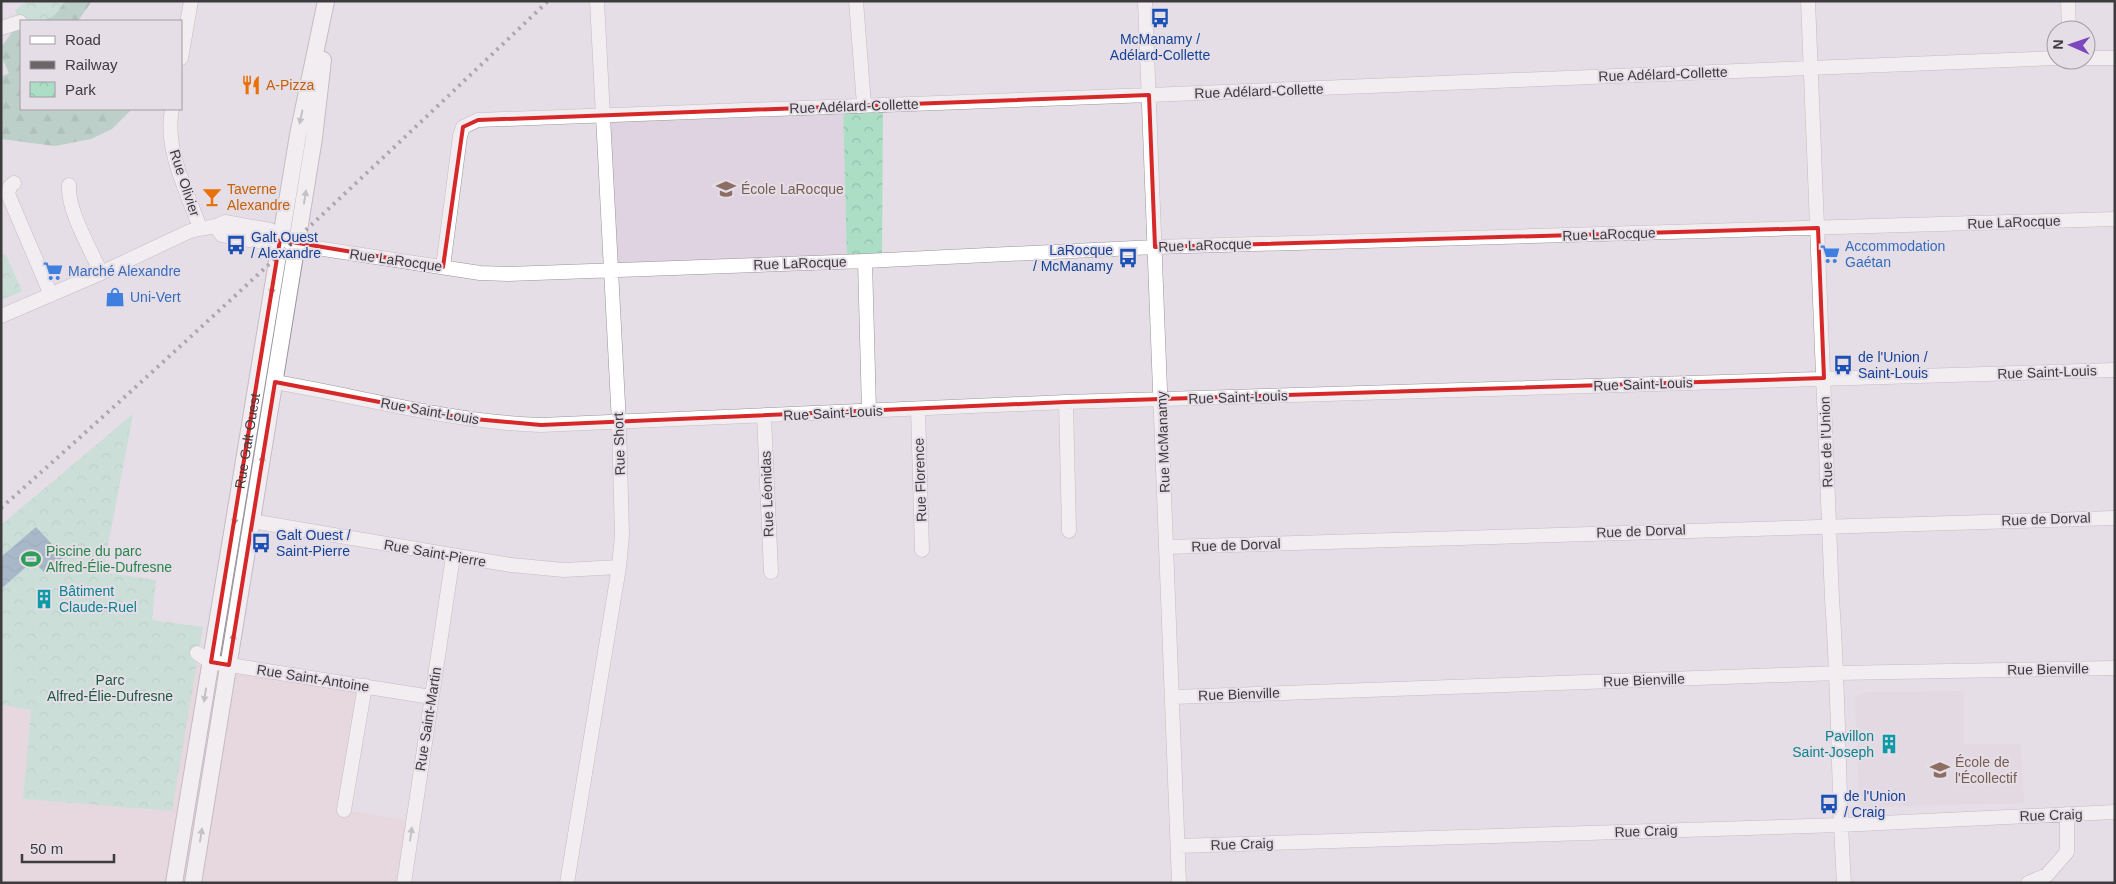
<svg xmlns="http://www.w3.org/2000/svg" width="2116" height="884" font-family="Helvetica,sans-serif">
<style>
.commercial{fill:#e9cfd6}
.built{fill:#dfd2e1}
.forest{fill:url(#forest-firs)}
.park{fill:url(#park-crowns)}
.pitch{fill:#acdec6}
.water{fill:url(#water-waves)}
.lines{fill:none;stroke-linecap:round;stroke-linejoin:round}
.minor-casing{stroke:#9a939b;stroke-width:15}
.major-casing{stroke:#9a939b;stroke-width:18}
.minor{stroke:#fff;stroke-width:14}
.major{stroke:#fff;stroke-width:16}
.rail{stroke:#696569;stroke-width:4;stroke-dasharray:2.5 5;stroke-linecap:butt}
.oneway{fill:#9e9d9e}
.marked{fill:none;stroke:#d62828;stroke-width:4;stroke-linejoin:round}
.labels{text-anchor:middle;stroke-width:4;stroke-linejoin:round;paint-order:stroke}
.transit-label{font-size:14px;fill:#164399;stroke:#e5dee6;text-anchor:start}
.street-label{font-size:14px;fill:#3e3b3e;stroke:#e5dee6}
.food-label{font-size:14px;fill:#c56008;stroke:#e5dee6;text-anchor:start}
.education-label{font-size:14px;fill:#785e54;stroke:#e5dee6;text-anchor:start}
.shop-label{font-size:14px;fill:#366cbe;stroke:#e5dee6;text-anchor:start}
.leisure-label{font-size:14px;fill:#27864d;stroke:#e5dee6;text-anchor:start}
.culture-label{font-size:14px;fill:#0d838f;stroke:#e5dee6;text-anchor:start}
.park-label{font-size:14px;fill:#1d5b43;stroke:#e5dee6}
</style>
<defs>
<pattern id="forest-firs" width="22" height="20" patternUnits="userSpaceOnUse" patternTransform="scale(1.25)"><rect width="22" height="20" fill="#89bca4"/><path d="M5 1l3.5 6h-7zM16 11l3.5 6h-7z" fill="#719a87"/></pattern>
<pattern id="park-crowns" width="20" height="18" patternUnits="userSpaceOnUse" patternTransform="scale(1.25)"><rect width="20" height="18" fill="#acdec6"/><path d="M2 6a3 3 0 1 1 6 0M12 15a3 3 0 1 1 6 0" fill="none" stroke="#95bfab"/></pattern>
<pattern id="water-waves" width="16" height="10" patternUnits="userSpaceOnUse" patternTransform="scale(1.25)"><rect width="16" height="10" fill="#5d8aa5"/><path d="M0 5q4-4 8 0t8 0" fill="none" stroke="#4e7288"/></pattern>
</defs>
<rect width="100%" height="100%" fill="#e5dee6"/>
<path class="commercial" d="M197 653 365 686 345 810 413 821 404 883H1V705L31 710 23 799 172 811Z"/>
<path class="built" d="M843 106 847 262 610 269 604 115Z
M1964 691V744H2021L2024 803 1864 807 1859 804 1855 698 1867 692Z"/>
<path class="forest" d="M31 1H92L78 21H21V109H132L112 129 91 139 55 146 1 139V77L9 73 1 56V47L20 22Z"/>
<path class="park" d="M27 1H65C52 23 46 21 21 21V25L15 10Z
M883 105 882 259 847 262 843 106Z
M1 254 6 255 22 291 1 300Z
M133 414 103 572 156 580 152 620 203 627 172 811 23 799 31 710 1 705V525Z"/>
<path class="pitch" d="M1 647 19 650 11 695 1 694Z"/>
<path class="water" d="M36 527 64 557 46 574 33 561 1 589V557Z"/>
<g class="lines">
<defs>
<path id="minor" d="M856 1 864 105
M1145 1 1179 883
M1808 1 1832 599C1839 694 1838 788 1844 883
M2068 1 2069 30
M1 28 20 22
M181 58 191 1
M2086 58H2115
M172 109C164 149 187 191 200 228
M14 183 10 186 8 194 51 295
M69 185C67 210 91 250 101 273
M216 227 222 235 267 243 280 240
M865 261 869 411
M443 267 460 136 463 127 478 120 1149 95 2056 58
M1 316 101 273 188 232C201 227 214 229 225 222L270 230 280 240 297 245 480 273 508 274 865 261 1155 247 2115 219
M275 382C363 397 451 422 541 425L1066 402 2115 370
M1066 402 1069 531
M918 409 922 550
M764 416 771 572
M252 521 511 565 564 570 619 567
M1167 547 2115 518
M197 653 211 662 431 697
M1173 697 1837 673 2115 668
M344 810 365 686
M1178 846 1840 825 2115 812
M404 883 453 556
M567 883 619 567 622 535 619 423 597 1
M2028 883 2047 875 2067 852V814"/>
<g id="major">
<path id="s1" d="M174 883 298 135 326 1"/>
<path d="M193 883 314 138 323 60"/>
</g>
</defs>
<use href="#minor" class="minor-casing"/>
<use href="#major" class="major-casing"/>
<use href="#minor" class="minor"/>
<use href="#major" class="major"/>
<path class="rail" d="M1 508C187 343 368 173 548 1"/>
</g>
<defs><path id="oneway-solid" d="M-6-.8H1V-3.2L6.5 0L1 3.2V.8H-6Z" transform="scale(1.25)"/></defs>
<g class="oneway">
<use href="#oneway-solid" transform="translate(301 117) rotate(102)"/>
<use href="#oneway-solid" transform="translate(305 197) rotate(-81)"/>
<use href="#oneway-solid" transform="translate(272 288) rotate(99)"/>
<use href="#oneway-solid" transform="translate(262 462) rotate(-81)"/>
<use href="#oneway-solid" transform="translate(235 518) rotate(99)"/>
<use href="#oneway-solid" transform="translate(233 640) rotate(-81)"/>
<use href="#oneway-solid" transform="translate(205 695) rotate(99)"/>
<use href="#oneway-solid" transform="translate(411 834) rotate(-82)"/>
<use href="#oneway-solid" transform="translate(201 835) rotate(-81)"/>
</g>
<path d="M0 0H2116V884H0ZM1149 95 1155 247 1818 228 1824 378 1066 402 541 425 463 418 275 382 229 665 211 662 280 240 443 267 463 127 478 120Z" fill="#e5dee6" fill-opacity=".55" fill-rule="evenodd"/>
<path class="marked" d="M1149 95 1155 247 1818 228 1824 378 1066 402 541 425 463 418 275 382 229 665 211 662 280 240 443 267 463 127 478 120Z"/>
<defs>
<symbol id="bus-bare" viewBox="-9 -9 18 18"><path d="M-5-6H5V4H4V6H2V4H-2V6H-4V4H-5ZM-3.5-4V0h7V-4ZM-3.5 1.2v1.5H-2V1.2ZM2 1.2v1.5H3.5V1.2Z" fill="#1a4fb4" stroke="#e5dee6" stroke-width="2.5" paint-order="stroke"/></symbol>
<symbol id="restaurant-bare" viewBox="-9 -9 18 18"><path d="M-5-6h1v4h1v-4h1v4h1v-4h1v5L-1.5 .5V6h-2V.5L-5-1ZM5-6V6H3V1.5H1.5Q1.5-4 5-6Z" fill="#e8710a" stroke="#e5dee6" stroke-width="2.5" paint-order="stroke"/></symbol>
<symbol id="school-bare" viewBox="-9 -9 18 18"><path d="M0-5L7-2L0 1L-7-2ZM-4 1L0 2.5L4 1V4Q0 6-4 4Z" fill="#8d6e63" stroke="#e5dee6" stroke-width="2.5" paint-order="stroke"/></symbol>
<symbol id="bar-bare" viewBox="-9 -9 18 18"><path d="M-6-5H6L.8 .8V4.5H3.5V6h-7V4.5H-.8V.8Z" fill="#e8710a" stroke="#e5dee6" stroke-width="2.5" paint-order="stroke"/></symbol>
<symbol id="supermarket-bare" viewBox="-9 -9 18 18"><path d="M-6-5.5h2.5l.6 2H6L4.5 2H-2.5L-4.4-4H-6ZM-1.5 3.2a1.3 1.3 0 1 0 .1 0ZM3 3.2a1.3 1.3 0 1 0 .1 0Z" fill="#3f7fe0" stroke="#e5dee6" stroke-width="2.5" paint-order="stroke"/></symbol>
<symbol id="shop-bare" viewBox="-9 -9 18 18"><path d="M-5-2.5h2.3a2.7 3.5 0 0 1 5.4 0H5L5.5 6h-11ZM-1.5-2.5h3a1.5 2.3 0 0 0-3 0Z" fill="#3f7fe0" stroke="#e5dee6" stroke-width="2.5" paint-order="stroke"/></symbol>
<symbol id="stadium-bare" viewBox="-9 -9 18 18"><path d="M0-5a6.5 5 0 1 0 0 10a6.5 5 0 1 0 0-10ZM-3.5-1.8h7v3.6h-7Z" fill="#2e9e5b" stroke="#e5dee6" stroke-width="2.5" paint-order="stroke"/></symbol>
<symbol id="building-bare" viewBox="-9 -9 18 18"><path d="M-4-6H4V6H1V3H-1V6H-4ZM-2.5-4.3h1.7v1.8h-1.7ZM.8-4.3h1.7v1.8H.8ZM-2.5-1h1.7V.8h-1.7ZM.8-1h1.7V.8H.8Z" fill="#0f9aa8" stroke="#e5dee6" stroke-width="2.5" paint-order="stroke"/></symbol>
</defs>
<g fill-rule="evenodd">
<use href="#bus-bare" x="1146" y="4" width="28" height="28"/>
<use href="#restaurant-bare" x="237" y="71" width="28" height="28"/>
<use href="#school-bare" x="712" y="175" width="28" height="28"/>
<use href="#bar-bare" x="198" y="183" width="28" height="28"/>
<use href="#bus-bare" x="222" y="231" width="28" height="28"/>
<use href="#supermarket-bare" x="1816" y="240" width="28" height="28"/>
<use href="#bus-bare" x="1114" y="244" width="28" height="28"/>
<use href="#supermarket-bare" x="39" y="257" width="28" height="28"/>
<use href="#shop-bare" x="101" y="283" width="28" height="28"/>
<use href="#bus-bare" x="1829" y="351" width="28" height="28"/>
<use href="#bus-bare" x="247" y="529" width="28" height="28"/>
<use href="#stadium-bare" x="17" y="545" width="28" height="28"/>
<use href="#building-bare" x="30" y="585" width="28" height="28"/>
<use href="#building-bare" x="1875" y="730" width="28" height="28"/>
<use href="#school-bare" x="1926" y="756" width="28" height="28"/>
<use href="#bus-bare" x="1815" y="790" width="28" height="28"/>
</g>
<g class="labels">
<g class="transit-label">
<text x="1160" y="44" text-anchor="middle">McManamy /<tspan x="1160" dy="16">Adélard-Collette</tspan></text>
<text x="251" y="242">Galt Ouest<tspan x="251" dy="16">/ Alexandre</tspan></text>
<text x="1113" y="255" text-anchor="end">LaRocque<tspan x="1113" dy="16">/ McManamy</tspan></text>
<text x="1858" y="362">de l'Union /<tspan x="1858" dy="16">Saint-Louis</tspan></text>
<text x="276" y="540">Galt Ouest /<tspan x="276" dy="16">Saint-Pierre</tspan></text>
<text x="1844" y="801">de l'Union<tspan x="1844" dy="16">/ Craig</tspan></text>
</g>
<g class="street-label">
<text transform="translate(1663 74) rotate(-2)" y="5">Rue Adélard-Collette</text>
<text transform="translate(1259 91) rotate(-2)" y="5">Rue Adélard-Collette</text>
<text transform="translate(854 106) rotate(-2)" y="5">Rue Adélard-Collette</text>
<text transform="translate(185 183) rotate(72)" y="5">Rue Olivier</text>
<text transform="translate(2014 222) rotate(-2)" y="5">Rue LaRocque</text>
<text transform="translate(1609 234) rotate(-2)" y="5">Rue LaRocque</text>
<text transform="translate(1205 245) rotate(-2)" y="5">Rue LaRocque</text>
<text transform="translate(396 260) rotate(8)" y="5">Rue LaRocque</text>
<text transform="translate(800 263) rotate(-2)" y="5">Rue LaRocque</text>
<text transform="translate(2047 372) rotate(-2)" y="5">Rue Saint-Louis</text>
<text transform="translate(1643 384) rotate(-2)" y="5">Rue Saint-Louis</text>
<text transform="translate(1238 397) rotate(-2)" y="5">Rue Saint-Louis</text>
<text transform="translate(430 411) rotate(10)" y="5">Rue Saint-Louis</text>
<text transform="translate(833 413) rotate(-3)" y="5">Rue Saint-Louis</text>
<text dy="5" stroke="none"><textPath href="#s1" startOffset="448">Rue Galt Ouest</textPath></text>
<text transform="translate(1163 442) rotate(-92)" y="5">Rue McManamy</text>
<text transform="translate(1826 442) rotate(-92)" y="5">Rue de l'Union</text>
<text transform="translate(619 444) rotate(-92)" y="5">Rue Short</text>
<text transform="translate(920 480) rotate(-92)" y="5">Rue Florence</text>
<text transform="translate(767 494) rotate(-92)" y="5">Rue Léonidas</text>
<text transform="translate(2046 519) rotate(-2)" y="5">Rue de Dorval</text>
<text transform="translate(1641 531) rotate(-2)" y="5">Rue de Dorval</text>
<text transform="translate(1236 545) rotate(-2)" y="5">Rue de Dorval</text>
<text transform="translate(435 553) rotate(10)" y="5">Rue Saint-Pierre</text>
<text transform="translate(2048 669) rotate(-1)" y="5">Rue Bienville</text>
<text transform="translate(313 678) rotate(9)" y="5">Rue Saint-Antoine</text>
<text transform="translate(1644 680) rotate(-2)" y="5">Rue Bienville</text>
<text transform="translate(1239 694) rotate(-2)" y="5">Rue Bienville</text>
<text transform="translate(428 719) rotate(-81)" y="5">Rue Saint-Martin</text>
<text transform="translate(2051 815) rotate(-2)" y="5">Rue Craig</text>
<text transform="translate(1646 831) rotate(-2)" y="5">Rue Craig</text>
<text transform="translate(1242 844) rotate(-2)" y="5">Rue Craig</text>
</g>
<g class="food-label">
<text x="266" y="90">A-Pizza</text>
<text x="227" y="194">Taverne<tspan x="227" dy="16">Alexandre</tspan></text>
</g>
<g class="education-label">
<text x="741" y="194">École LaRocque</text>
<text x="1955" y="767">École de<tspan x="1955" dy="16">l'Écollectif</tspan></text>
</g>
<g class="shop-label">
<text x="1845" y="251">Accommodation<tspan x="1845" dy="16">Gaétan</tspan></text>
<text x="68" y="276">Marché Alexandre</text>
<text x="130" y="302">Uni-Vert</text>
</g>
<g class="leisure-label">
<text x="46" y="556">Piscine du parc<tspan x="46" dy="16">Alfred-Élie-Dufresne</tspan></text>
</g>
<g class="culture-label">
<text x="59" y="596">Bâtiment<tspan x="59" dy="16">Claude-Ruel</tspan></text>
<text x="1874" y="741" text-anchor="end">Pavillon<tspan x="1874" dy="16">Saint-Joseph</tspan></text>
</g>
<g class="park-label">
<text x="110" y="685">Parc<tspan x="110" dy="16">Alfred-Élie-Dufresne</tspan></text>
</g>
</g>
<rect width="2116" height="884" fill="none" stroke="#3e3b3e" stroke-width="5"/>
<rect x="20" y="20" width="162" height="90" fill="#e5dee6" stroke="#a29da3"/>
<rect x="30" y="36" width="25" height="8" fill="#ffffff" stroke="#a29da3"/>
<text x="65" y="45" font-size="15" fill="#3e3b3e">Road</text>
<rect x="30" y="61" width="25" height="8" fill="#696569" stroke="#a29da3"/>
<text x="65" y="70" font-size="15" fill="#3e3b3e">Railway</text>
<rect x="30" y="82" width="25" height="15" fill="url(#park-crowns)" stroke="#a29da3"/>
<text x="65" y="95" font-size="15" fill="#3e3b3e">Park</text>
<g transform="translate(2071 45) rotate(272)"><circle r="24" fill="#e5dee6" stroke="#a29da3"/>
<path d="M0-4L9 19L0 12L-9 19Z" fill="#7d47be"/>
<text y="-8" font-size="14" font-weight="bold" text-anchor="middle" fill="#3e3b3e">N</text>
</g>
<path d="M22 854v8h92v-8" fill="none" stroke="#3e3b3e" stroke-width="2.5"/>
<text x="30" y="854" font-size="15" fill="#3e3b3e" stroke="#e5dee6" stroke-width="4" paint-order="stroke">50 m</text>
</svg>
